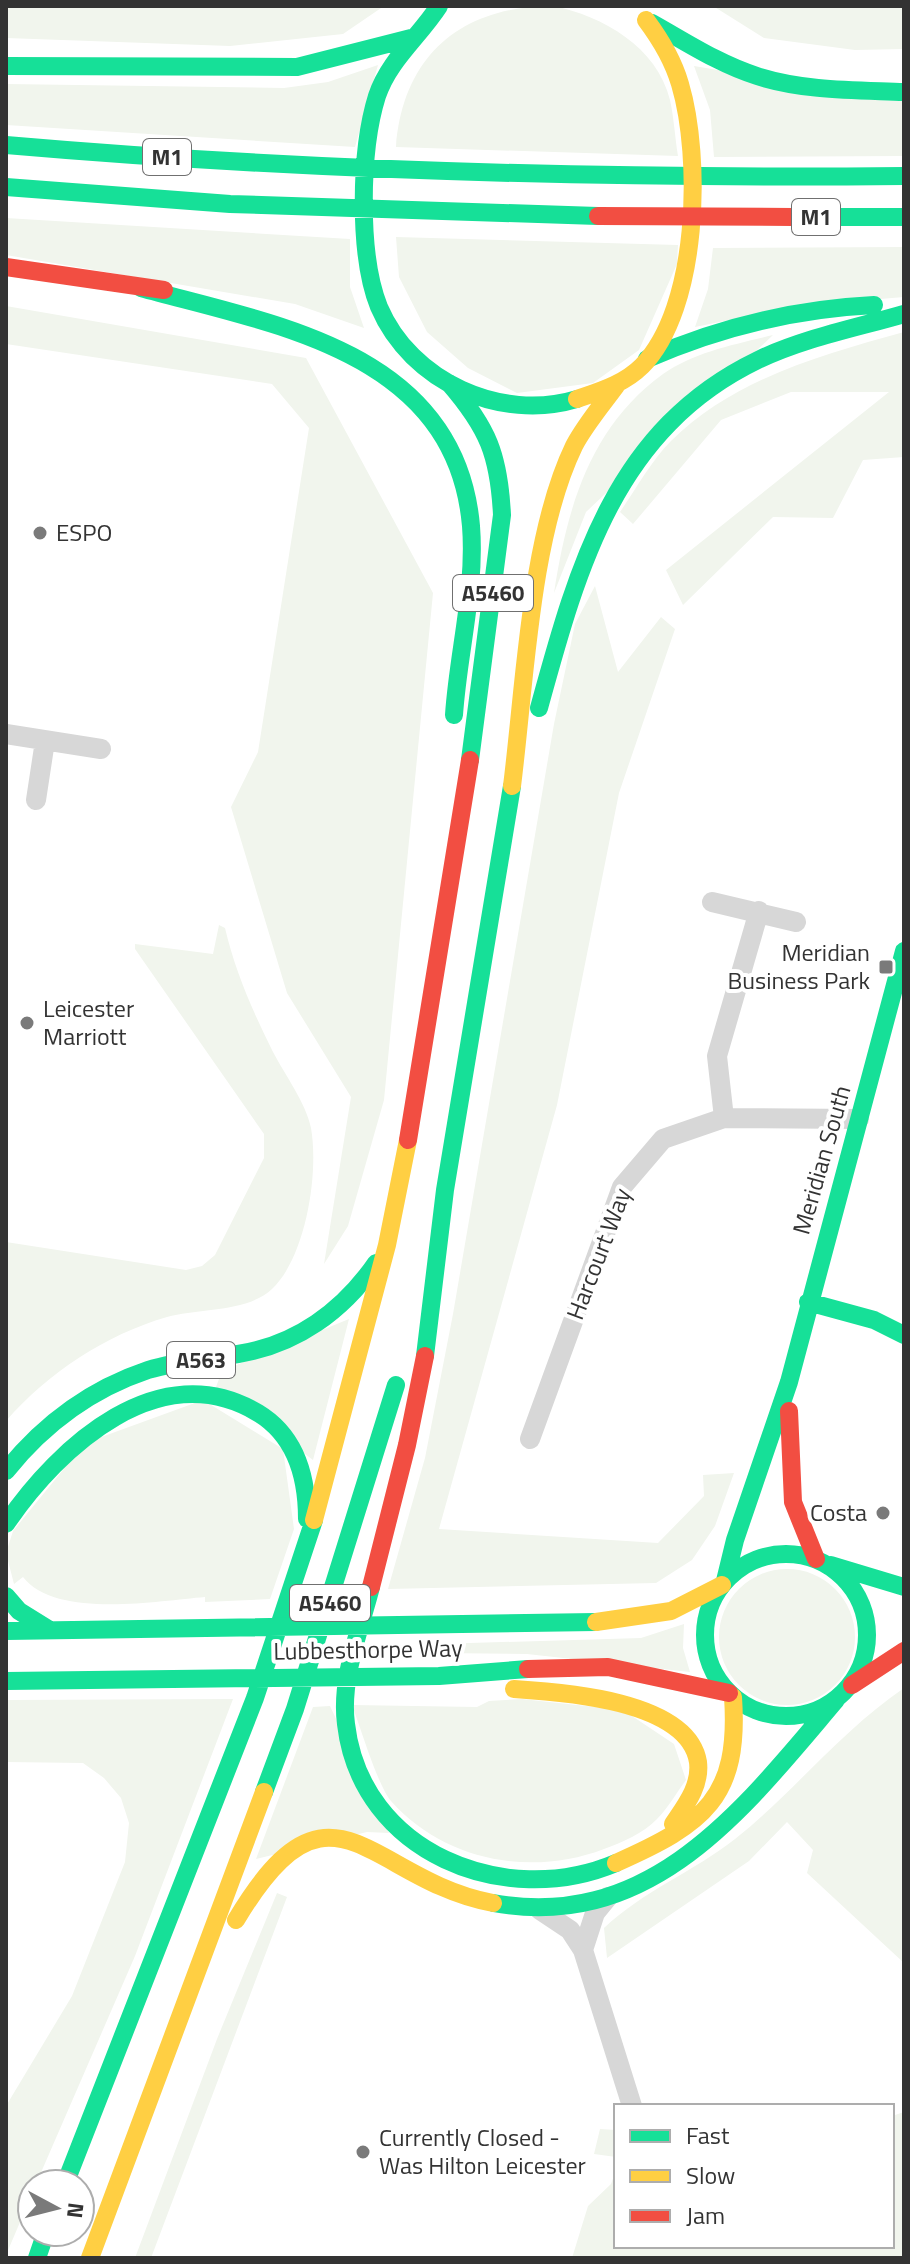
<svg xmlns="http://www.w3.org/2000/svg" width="910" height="2264" font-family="'Titillium Web',sans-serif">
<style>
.green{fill:#f1f5ed}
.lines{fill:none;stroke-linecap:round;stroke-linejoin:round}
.street{stroke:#d7d7d7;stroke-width:20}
.fast{stroke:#16e098;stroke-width:18}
.slow{stroke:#ffcf43;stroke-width:18}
.jam{stroke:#f24e42;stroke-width:18}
.poi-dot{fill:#7a7a7a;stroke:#fff;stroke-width:3}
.labels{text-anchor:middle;stroke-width:8;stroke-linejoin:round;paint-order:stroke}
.shield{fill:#fff;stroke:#707070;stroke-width:2}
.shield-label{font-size:22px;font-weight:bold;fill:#333}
.poi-label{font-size:24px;fill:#333;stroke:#fff;text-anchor:start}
.street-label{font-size:24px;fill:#333;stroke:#fff}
</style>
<rect width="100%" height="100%" fill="#fff"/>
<path class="green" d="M6 6H384L343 34 230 46 6 38Z
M553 6C603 16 657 47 670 100 674 118 675 138 678 156L396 147C403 55 462 6 553 6Z
M713 6H904V49L855 50 764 38Z
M378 65 355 147 6 125V84L284 88 328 82Z
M694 66 904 101V156L714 157 710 110Z
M6 218 350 239V287L364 328 295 304 6 255Z
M396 237 678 245 677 264 639 350 593 383 517 393 468 368 427 332 399 277Z
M904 247V297L798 306 695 327 708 289 713 248Z
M6 306 306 358 433 593 384 1100 348 1226 324 1264 351 1097 287 993 231 807 258 752 309 428 272 384 6 344Z
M904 332V457L863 460 833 518 773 517 683 605 666 570 889 392H791L721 420 633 524 620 512C636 489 651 461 671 441 734 379 821 355 904 332Z
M773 335 586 512 554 593C567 508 590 427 663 374 694 352 736 344 773 335Z
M595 586 618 672 661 617 675 629 619 793 557 1105 439 1529 658 1543 704 1496 703 1475 734 1473 715 1526 692 1560 656 1583 388 1589 425 1458 453 1314 554 724 575 624Z
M219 925 225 928C235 971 253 1012 273 1052 285 1075 306 1103 311 1128 319 1173 306 1257 272 1289 246 1313 198 1308 167 1317 105 1335 48 1373 6 1421V1242L186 1270 202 1266 215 1255 264 1158V1134L135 949V944L213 954Z
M349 1319 313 1460 216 1387 222 1371Z
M203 1400 283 1449 294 1529 270 1599 205 1602V1597C157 1601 55 1619 23 1577L14 1584 6 1553 13 1531 85 1443Z
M719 1637a68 68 0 1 1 136 0a68 68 0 1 1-136 0Z
M684 1624 683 1648 690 1672 527 1654 437 1653V1644L641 1638Z
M904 1688V1963L807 1873 813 1850 787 1822 749 1861 607 1958 604 1928C643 1891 693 1872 735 1839 794 1792 841 1731 904 1688Z
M233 1699 135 1956 36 2184H32V2194L6 2255V2106L72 1996 125 1862 129 1823 121 1798 104 1778 83 1763 6 1762V1700Z
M522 1699 623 1710 674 1744 686 1780C677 1792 668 1808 657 1819 644 1833 621 1843 604 1849 531 1877 444 1861 391 1801 378 1786 360 1726 352 1705L477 1707 489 1701Z
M330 1706 389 1833 367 1832 256 1859 313 1707Z
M277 1893 287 1897 151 2258H135L217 2039Z
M904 2112V2258H572L588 2206 611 2184 616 2170V2246H892V2116Z
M600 2129 616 2130V2157L594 2154Z"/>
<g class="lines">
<path class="street" d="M6 734 101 749
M36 800 45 741
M712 902 796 922
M724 1118 717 1056 759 911
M530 1439 622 1187 663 1139 724 1118 859 1119
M540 1910 570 1930 583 1950 632 2106
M583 1950 595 1913 608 1897"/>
<path class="fast" d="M439 6C419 37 389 60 377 96 360 150 358 255 379 307 411 382 501 422 577 399
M652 23C686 42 719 64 757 76 804 91 855 90 904 92
M6 66 297 67 411 38
M6 145C305 171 604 179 904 176
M6 187 230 204 598 216
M793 217H904
M141 288C276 325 456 352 471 526 476 589 458 653 454 715
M647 359C720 327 794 309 874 305
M449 383C488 428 499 455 502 515L470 760
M539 708C578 566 615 429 758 360 804 338 856 328 904 314
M808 1302 874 1320 904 1335
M425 1356 445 1190 512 786
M6 1471C43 1425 91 1389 148 1370 177 1361 208 1359 238 1354 296 1345 343 1311 376 1263
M6 1524C59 1446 160 1354 258 1413 296 1436 307 1477 307 1519
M705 1635a81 81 0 1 1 162 0a81 81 0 1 1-162 0Z
M831 1565 904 1587
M725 1581 735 1540 789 1382 904 951
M371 1587C360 1630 340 1679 346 1724 361 1853 505 1910 616 1863
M6 1596 19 1611 48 1629
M6 1631 596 1622
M6 1681 439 1676 528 1669
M264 1792 295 1709 396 1385
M493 1903C652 1932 745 1807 836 1700
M65 2184 255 1698 314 1520
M37 2258 46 2232"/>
<path class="slow" d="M577 399C600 391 624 384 642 366 699 308 702 158 680 84 673 60 661 40 646 20
M512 786C525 684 530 537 574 446 585 425 602 405 616 386
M314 1520 387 1245 408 1140
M596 1622 671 1611 722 1585
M514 1689C562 1692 688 1700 698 1762 701 1786 685 1806 673 1824
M616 1863C704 1824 740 1798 733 1697
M236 1920C332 1759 369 1880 493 1903
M90 2258 264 1792"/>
<path class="jam" d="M598 216 793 217
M6 267 164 290
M408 1140 470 760
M789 1411 793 1502 816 1559
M371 1587 407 1445 425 1356
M528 1669 608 1667 729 1693
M852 1685 904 1651"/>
</g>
<g class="poi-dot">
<circle cx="40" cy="533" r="8"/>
<rect x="878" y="959" width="16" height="16" rx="4"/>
<circle cx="27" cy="1023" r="8"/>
<circle cx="883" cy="1513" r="8"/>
<circle cx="363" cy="2152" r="8"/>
</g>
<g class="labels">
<g class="shield">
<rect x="143" y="139" width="48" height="36" rx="6"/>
<rect x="792" y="199" width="48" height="36" rx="6"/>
<rect x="453" y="575" width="80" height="36" rx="6"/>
<rect x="167" y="1342" width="68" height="36" rx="6"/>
<rect x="290" y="1585" width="80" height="36" rx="6"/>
</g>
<g class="shield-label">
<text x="167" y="165">M1</text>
<text x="816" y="225">M1</text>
<text x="493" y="601">A5460</text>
<text x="201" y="1368">A563</text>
<text x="330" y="1611">A5460</text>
</g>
<g class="poi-label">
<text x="56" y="541">ESPO</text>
<text x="870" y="961" text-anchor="end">Meridian<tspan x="870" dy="28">Business Park</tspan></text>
<text x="43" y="1017">Leicester<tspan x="43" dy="28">Marriott</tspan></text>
<text x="867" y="1521" text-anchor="end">Costa</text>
<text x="379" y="2146">Currently Closed -<tspan x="379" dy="28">Was Hilton Leicester</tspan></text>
</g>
<g class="street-label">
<text transform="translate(822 1160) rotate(-74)" y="8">Meridian South</text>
<text transform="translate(599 1254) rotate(-69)" y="8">Harcourt Way</text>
<text transform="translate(368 1650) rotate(-1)" y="8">Lubbesthorpe Way</text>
</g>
</g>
<rect width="910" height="2264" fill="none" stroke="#333333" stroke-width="16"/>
<rect x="614" y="2104" width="280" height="144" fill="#ffffff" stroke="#adadad" stroke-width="2"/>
<rect x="630" y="2130" width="40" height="12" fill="#16e098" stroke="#adadad" stroke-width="2"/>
<text x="686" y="2144" font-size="24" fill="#333333">Fast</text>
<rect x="630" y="2170" width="40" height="12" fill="#ffcf43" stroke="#adadad" stroke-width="2"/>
<text x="686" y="2184" font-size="24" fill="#333333">Slow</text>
<rect x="630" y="2210" width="40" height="12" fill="#f24e42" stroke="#adadad" stroke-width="2"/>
<text x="686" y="2224" font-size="24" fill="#333333">Jam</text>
<g transform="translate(56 2208) rotate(97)"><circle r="38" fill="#ffffff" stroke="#adadad" stroke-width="2"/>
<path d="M0-6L14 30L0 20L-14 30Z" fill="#7a7a7a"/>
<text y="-12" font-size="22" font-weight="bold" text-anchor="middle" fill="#333333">N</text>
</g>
</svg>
